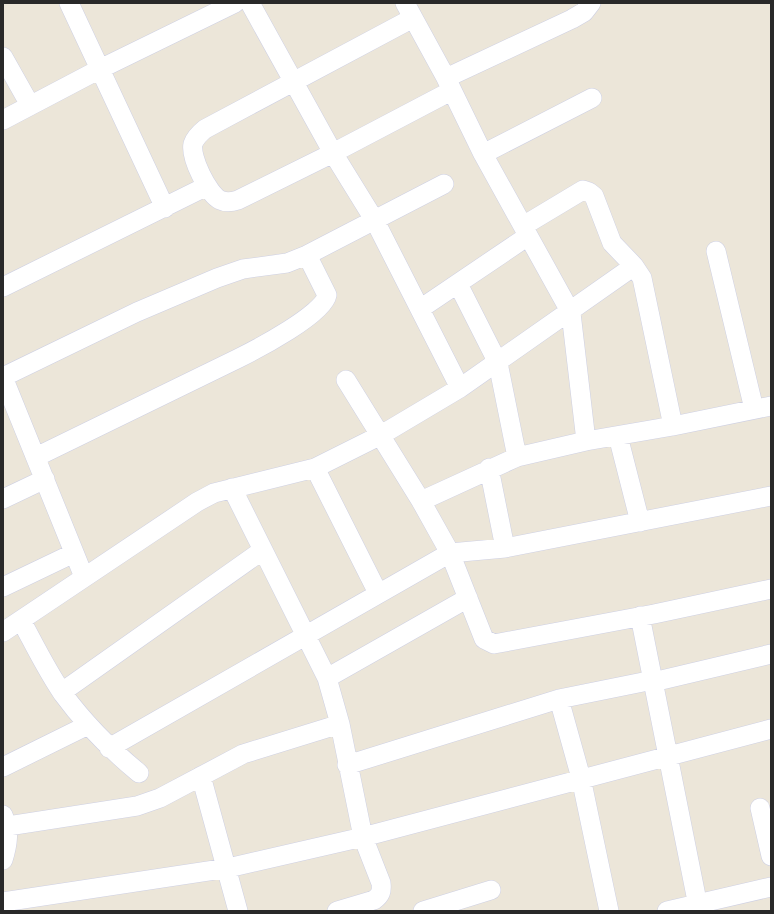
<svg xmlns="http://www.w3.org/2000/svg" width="774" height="914" font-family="Jost,sans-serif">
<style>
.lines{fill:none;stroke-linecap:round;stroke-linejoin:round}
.minor-casing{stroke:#ced0e3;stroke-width:20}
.minor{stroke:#fff;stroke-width:19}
</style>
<rect width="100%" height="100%" fill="#ece6d9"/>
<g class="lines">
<defs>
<path id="minor" d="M69 3 165 208
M250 3 333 153 375 221 460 388
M405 3 446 78 483 154 571 313 586 441
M413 18 205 129C200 133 195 138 193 144 190 157 208 194 220 200 226 203 232 202 238 200L333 153 451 91
M3 57 30 105
M446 78 572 19 584 12 591 3
M3 120 100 69 235 3
M483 154 592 98
M523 226 583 190 589 192 594 196 612 243 634 266 642 278 673 426
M716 251 754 409
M458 284 498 363 517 457
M3 287 207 186
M420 309 528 236
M3 377 137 312 217 278 243 269 287 263 307 255 444 184
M3 377 84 577
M346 380 421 501 450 553 484 639 494 644 654 614 771 589
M618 436 640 522
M36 457 239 358C257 349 324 314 327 295L307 255
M315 468 378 593
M489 468 505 548
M232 488 327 678 340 724 363 837 381 883C382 891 381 895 374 900L337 911
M3 499 45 479
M421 501 517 457 586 441 673 426 771 406
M3 587 74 553
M640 616 699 911
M21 620C34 644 47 671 63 694 85 724 110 749 139 773
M3 632 197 502 214 493 315 468 381 435 460 388 634 266
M327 678 468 598
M653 682 771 654
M62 692 263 550
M559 699 581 778 609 911
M109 748 450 553 505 548 771 496
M347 765 559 699 653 680
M3 767 88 725
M201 776 238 911
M760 808 771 856
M3 815C10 831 8 844 3 860
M8 826 137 806 160 798 243 754 340 724
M3 902 228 868 363 837 771 729
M423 911 491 890
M667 911 771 887"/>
</defs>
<use href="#minor" class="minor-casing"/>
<use href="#minor" class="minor"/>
</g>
<rect width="774" height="914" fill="none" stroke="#292929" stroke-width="8"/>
</svg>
